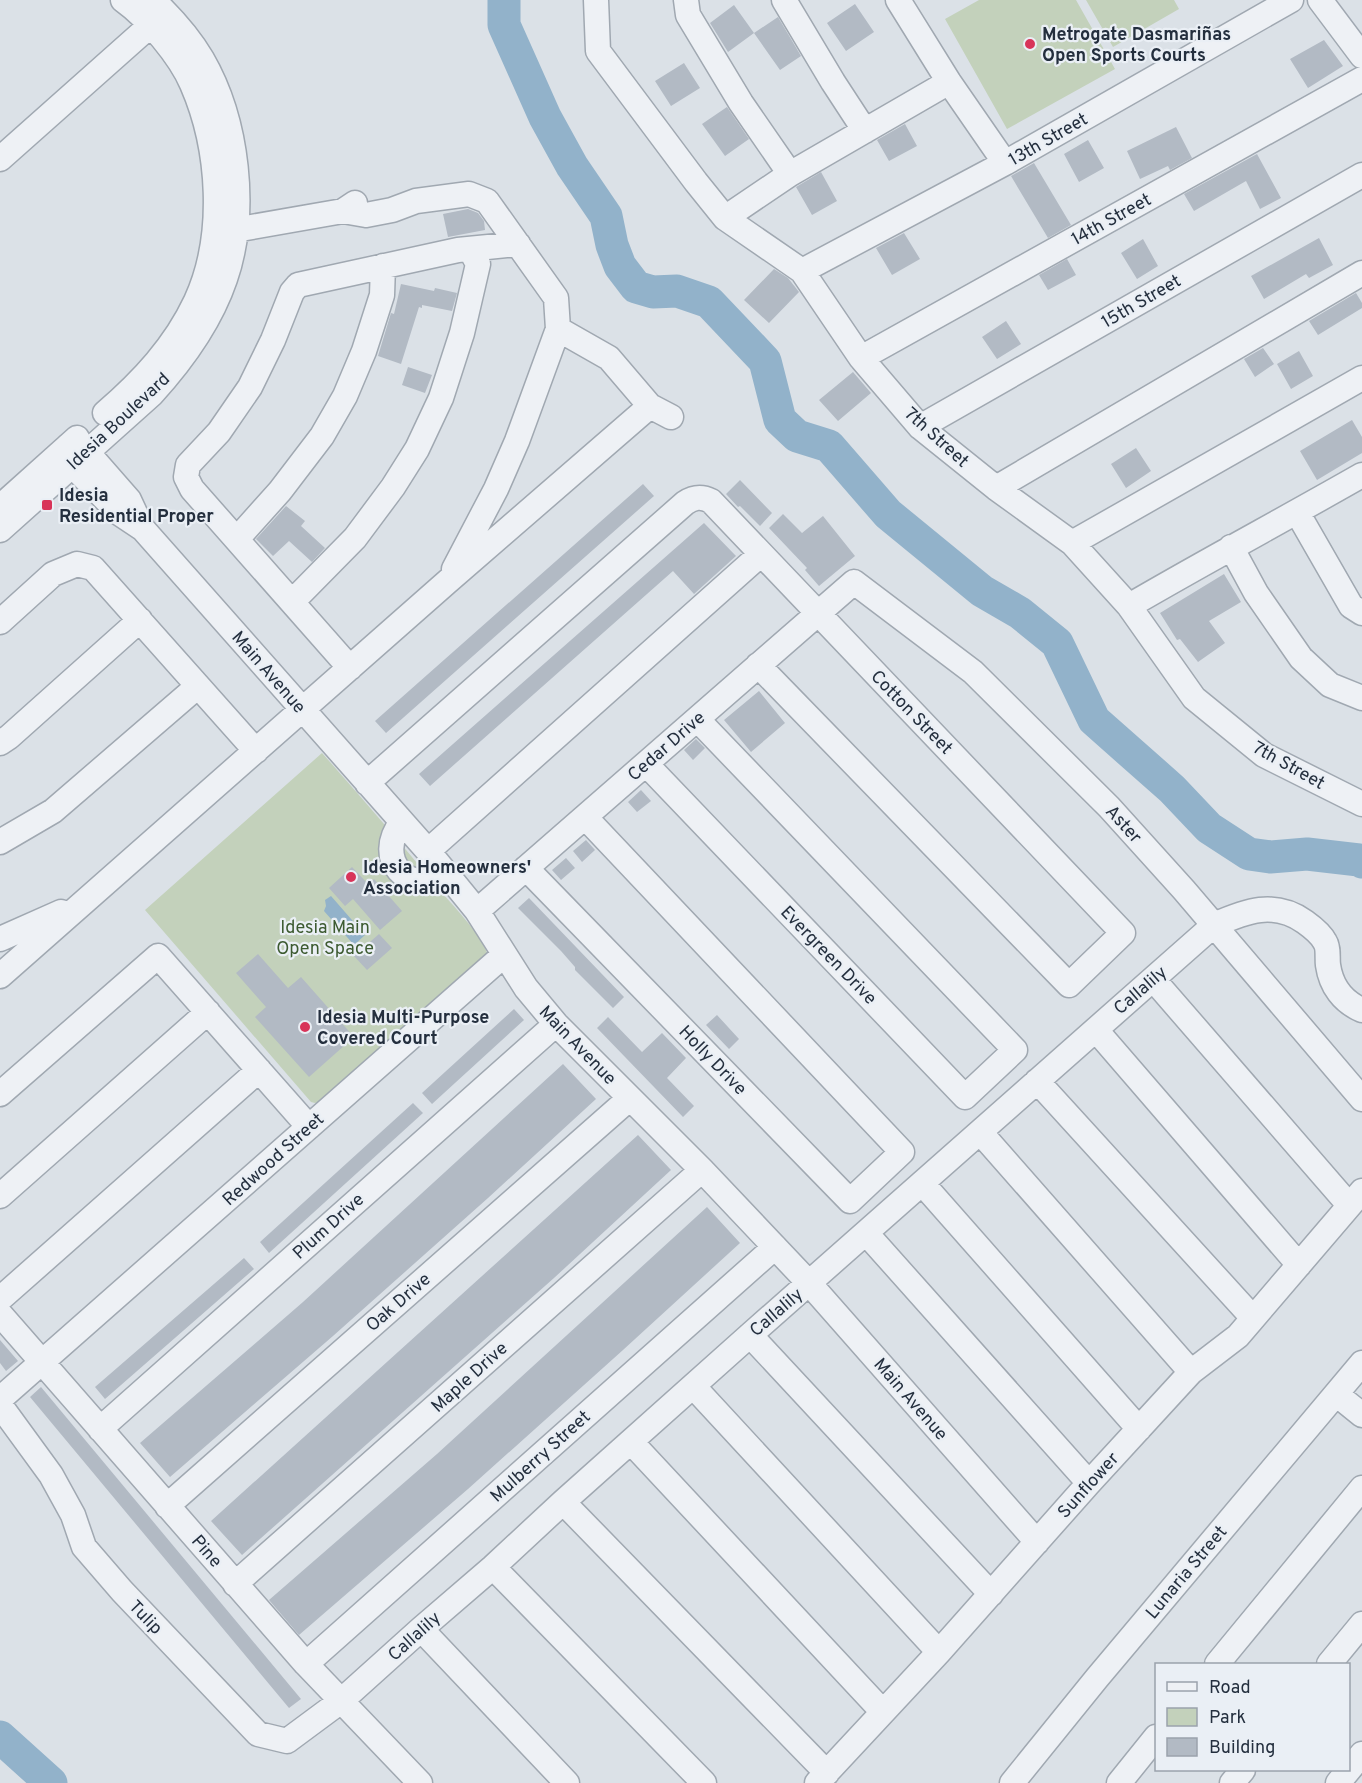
<svg xmlns="http://www.w3.org/2000/svg" width="1362" height="1783" font-family="Overpass,sans-serif">
<style>
.green{fill:#c3d1bb}
.water{fill:#92b2ca}
.lines{fill:none;stroke-linecap:round;stroke-linejoin:round}
.river{stroke:#92b2ca;stroke-width:33}
.building{fill:#b2bac4}
.minor-casing{stroke:#a0a8b1;stroke-width:27}
.minor{stroke:#eef1f5;stroke-width:24}
.poi-dot{fill:#d83459;stroke:#eaeff5;stroke-width:2}
.labels{text-anchor:middle;stroke-width:4.5;stroke-linejoin:round;paint-order:stroke}
.poi-label{font-size:18px;font-weight:bold;fill:#242f3e;stroke:#eaeff5;text-anchor:start}
.street-label{font-size:18px;fill:#242f3e;stroke:#eaeff5}
.park-label{font-size:18px;fill:#3c5a30;stroke:#eaeff5}
</style>
<rect width="100%" height="100%" fill="#dbe1e7"/>
<path class="green" d="M979 0H1076L1115 69 1007 129 945 19Z
M1086 0H1174L1179 9 1113 47Z
M322 753C363 799 403 846 443 894 454 906 484 939 487 953L320 1102 315 1103 311 1102 145 910Z"/>
<path class="water" d="M331 896 365 935 354 945 324 911 326 906 325 900Z"/>
<g class="lines">
<path class="river" d="M504 0V25L545 117 572 166 606 216 612 245 620 266 636 287 653 292 677 291 709 302 765 361 780 420 797 436 829 446 888 514 982 591 1020 613 1057 643 1094 720 1172 789 1209 828 1249 854 1270 857 1307 854 1359 860 1362 862
M0 1737 51 1783"/>
</g>
<path class="building" d="M855 4 874 32 846 51 827 23Z
M734 5 754 33 728 52 710 23Z
M778 17 801 56 780 70 754 33Z
M1324 40 1343 66 1308 88 1290 59Z
M684 63 700 88 671 106 655 81Z
M727 107 749 139 725 156 702 124Z
M905 124 917 146 889 161 877 140Z
M1176 127 1192 158 1170 170 1168 166 1140 179 1127 151Z
M1088 140 1104 168 1079 182 1064 154Z
M1257 154 1281 198 1260 209 1246 181 1194 211 1184 194Z
M1034 163 1071 225 1048 238 1011 176Z
M821 172 837 201 812 215 796 187Z
M468 209 478 213 484 221 485 230 448 237 443 214Z
M904 233 920 259 892 275 876 248Z
M1319 238 1333 265 1309 278 1306 274 1264 299 1251 276Z
M1143 239 1158 266 1137 279 1121 253Z
M1067 259 1076 275 1048 290 1039 275Z
M774 269 788 278 799 292 769 323 744 300Z
M401 284 434 291 435 288 457 293 452 311 422 305V308L419 307 401 364 378 356 391 313 394 314Z
M1356 293 1362 303V308L1318 335 1309 321Z
M1006 321 1021 344 997 359 982 337Z
M1263 348 1274 364 1255 377 1244 359Z
M1299 351 1313 376 1291 389 1277 364Z
M408 367 432 375 425 393 402 385Z
M853 372 871 393 838 421 819 400Z
M1352 420 1362 437V453L1317 480 1300 451Z
M1136 448 1151 471 1126 488 1111 464Z
M740 480 772 513 760 526 740 506 738 507 726 494Z
M643 484 654 496 386 733 375 721Z
M286 506 305 521 301 526 325 548 312 562 289 541 273 556 256 539Z
M783 514 802 533 823 516 855 556 819 586 805 570 807 568 769 528Z
M704 523 736 556 694 594 673 571 430 786 419 774Z
M1224 574 1241 602 1209 621 1225 643 1198 662 1180 639 1177 640 1160 613Z
M759 691 785 723 751 752 724 720Z
M696 739 705 748 693 760 684 750Z
M641 790 651 801 637 812 628 802Z
M586 840 595 850 582 862 573 851Z
M566 858 575 868 561 880 552 870Z
M352 867 369 885 374 879 402 911 380 930 353 899 345 906 329 888Z
M529 898 624 997 613 1008 575 970V967L561 951 518 908Z
M379 934 392 948 367 970 354 956Z
M258 954 288 988 301 977 354 1037 309 1077 255 1017 266 1007 236 973Z
M514 1009 524 1020 432 1104 422 1093Z
M717 1015 739 1039 729 1049 706 1025Z
M608 1017 642 1052 662 1033 686 1058 667 1078 694 1106 683 1117 597 1028Z
M563 1064 596 1099 488 1198 333 1336 170 1477 140 1443 303 1302Z
M413 1103 423 1113 269 1253 260 1242Z
M638 1135 671 1170 554 1278 242 1555 211 1521Z
M707 1207 740 1243 623 1350 468 1489 299 1635 269 1600 437 1454Z
M244 1258 254 1269 105 1399 95 1387Z
M0 1340 18 1361 6 1371 0 1363Z
M41 1387 301 1699 289 1708 30 1397Z"/>
<g class="lines">
<defs>
<path id="minor" d="M596 0 598 51 696 182 725 218 802 271 861 358 920 427 996 488 1072 543 1129 606 1194 698 1264 755 1362 804
M686 0 688 15 741 103 790 174
M784 0 833 82 865 131
M898 0 949 82 1005 163
M1320 0 1362 56
M0 159 162 15
M343 211 366 215 392 210 416 201 469 194 487 201 556 298 558 329 517 441 496 489 454 569
M725 218 790 174 949 82
M223 232 343 211 355 203
M802 271 1005 163 1291 0
M558 329 609 358 650 406 671 417
M861 358 1362 79
M105 413C142 381 175 346 196 301 226 236 220 148 192 84 180 56 148 18 123 0
M920 427 1362 175
M68 446 72 465 119 513 143 529 428 851 477 911 526 988 556 1024 702 1170 809 1283 1037 1542
M73 448 87 452 129 500 142 528
M996 488 1362 273
M0 507 77 438
M1297 512 1351 606 1362 613
M0 530 152 394C183 360 210 323 225 279 248 212 238 121 202 59 189 37 171 17 153 0
M237 539 280 491 322 436 345 396 364 351 382 295 383 266
M1072 543 1362 378
M1231 547 1256 593 1301 658 1330 685 1362 698
M292 602 355 538 393 487 417 449 441 398 462 333 478 264 470 249
M1129 606C1206 561 1285 519 1362 475
M0 622 53 574 77 564 93 568 256 751
M350 668 192 489 186 477 188 465 219 432 250 387 273 340 292 292 298 285 458 250 518 244
M0 743 9 737 140 620
M646 764 965 1097 1015 1050 697 719
M367 783 685 503C694 497 701 496 711 501L1123 933 1069 985 758 665
M402 822C373 858 408 898 447 874
M0 842 53 811 198 686
M428 851 761 554
M526 868 850 1201 902 1152 585 817
M477 911 854 582 973 672 1109 807 1184 890 1362 1099
M0 939 61 912
M0 976 447 582 650 406
M1153 979 1349 1205
M1096 1030 1299 1265
M1037 1081 1253 1318
M0 1094 158 956 309 1127
M980 1132 1191 1372
M922 1183 1139 1429
M0 1196 208 1012
M866 1233 1089 1483
M0 1299 259 1070
M0 1314 306 1664 420 1783
M750 1335 991 1594
M693 1386 939 1652
M1336 1394 1362 1415
M0 1399 504 955
M0 1405 51 1475 73 1515 84 1547 122 1591 258 1734 287 1741 341 1701 421 1629 493 1567 563 1502 750 1335 1214 925C1246 911 1274 900 1305 922 1312 927 1321 934 1325 942 1329 948 1327 958 1328 965 1331 986 1343 1002 1362 1010
M100 1429 556 1024
M631 1442 883 1712
M563 1502 827 1773
M167 1506 630 1098
M493 1567 704 1783
M235 1584 702 1170
M421 1629 567 1783
M306 1664 775 1247
M1217 1664 1362 1488
M1329 1664 1362 1624
M817 1783 939 1652 1089 1483 1191 1372 1238 1336 1362 1191
M1012 1783 1097 1678 1362 1363
M1119 1783 1156 1737
M1232 1783 1243 1770
M1338 1783 1362 1754"/>
</defs>
<use href="#minor" class="minor-casing"/>
<use href="#minor" class="minor"/>
</g>
<g class="poi-dot">
<circle cx="1030" cy="44" r="6"/>
<rect x="41" y="499" width="12" height="12" rx="3"/>
<circle cx="351" cy="877" r="6"/>
<circle cx="305" cy="1027" r="6"/>
</g>
<g class="labels">
<g class="poi-label">
<text x="1042" y="40">Metrogate Dasmariñas<tspan x="1042" dy="21">Open Sports Courts</tspan></text>
<text x="59" y="501">Idesia<tspan x="59" dy="21">Residential Proper</tspan></text>
<text x="363" y="873">Idesia Homeowners'<tspan x="363" dy="21">Association</tspan></text>
<text x="317" y="1023">Idesia Multi-Purpose<tspan x="317" dy="21">Covered Court</tspan></text>
</g>
<g class="street-label">
<text transform="translate(1048 139) rotate(-30)" y="6">13th Street</text>
<text transform="translate(1111 219) rotate(-29)" y="6">14th Street</text>
<text transform="translate(1141 301) rotate(-30)" y="6">15th Street</text>
<text transform="translate(118 421) rotate(-43)" y="6">Idesia Boulevard</text>
<text transform="translate(937 437) rotate(42)" y="6">7th Street</text>
<text transform="translate(269 672) rotate(49)" y="6">Main Avenue</text>
<text transform="translate(912 712) rotate(46)" y="6">Cotton Street</text>
<text transform="translate(666 746) rotate(-41)" y="6">Cedar Drive</text>
<text transform="translate(1289 765) rotate(29)" y="6">7th Street</text>
<text transform="translate(1124 824) rotate(48)" y="6">Aster</text>
<text transform="translate(829 955) rotate(46)" y="6">Evergreen Drive</text>
<text transform="translate(1140 990) rotate(-41)" y="6">Callalily</text>
<text transform="translate(578 1045) rotate(46)" y="6">Main Avenue</text>
<text transform="translate(713 1060) rotate(46)" y="6">Holly Drive</text>
<text transform="translate(273 1159) rotate(-42)" y="6">Redwood Street</text>
<text transform="translate(328 1226) rotate(-42)" y="6">Plum Drive</text>
<text transform="translate(398 1302) rotate(-41)" y="6">Oak Drive</text>
<text transform="translate(776 1312) rotate(-41)" y="6">Callalily</text>
<text transform="translate(469 1377) rotate(-42)" y="6">Maple Drive</text>
<text transform="translate(911 1399) rotate(49)" y="6">Main Avenue</text>
<text transform="translate(540 1456) rotate(-42)" y="6">Mulberry Street</text>
<text transform="translate(1088 1485) rotate(-48)" y="6">Sunflower</text>
<text transform="translate(207 1551) rotate(49)" y="6">Pine</text>
<text transform="translate(1186 1572) rotate(-50)" y="6">Lunaria Street</text>
<text transform="translate(146 1617) rotate(46)" y="6">Tulip</text>
<text transform="translate(414 1636) rotate(-42)" y="6">Callalily</text>
</g>
<g class="park-label">
<text x="325" y="933">Idesia Main<tspan x="325" dy="21">Open Space</tspan></text>
</g>
</g>
<rect x="1155" y="1663" width="195" height="108" fill="#eaeff5" stroke="#9ba2ac" stroke-width="1.5"/>
<rect x="1167" y="1682" width="30" height="9" fill="#eef1f5" stroke="#9ba2ac" stroke-width="1.5"/>
<text x="1209" y="1693" font-size="18" fill="#242f3e">Road</text>
<rect x="1167" y="1708" width="30" height="18" fill="#c3d1bb" stroke="#9ba2ac" stroke-width="1.5"/>
<text x="1209" y="1723" font-size="18" fill="#242f3e">Park</text>
<rect x="1167" y="1738" width="30" height="18" fill="#b2bac4" stroke="#9ba2ac" stroke-width="1.5"/>
<text x="1209" y="1753" font-size="18" fill="#242f3e">Building</text>
</svg>
